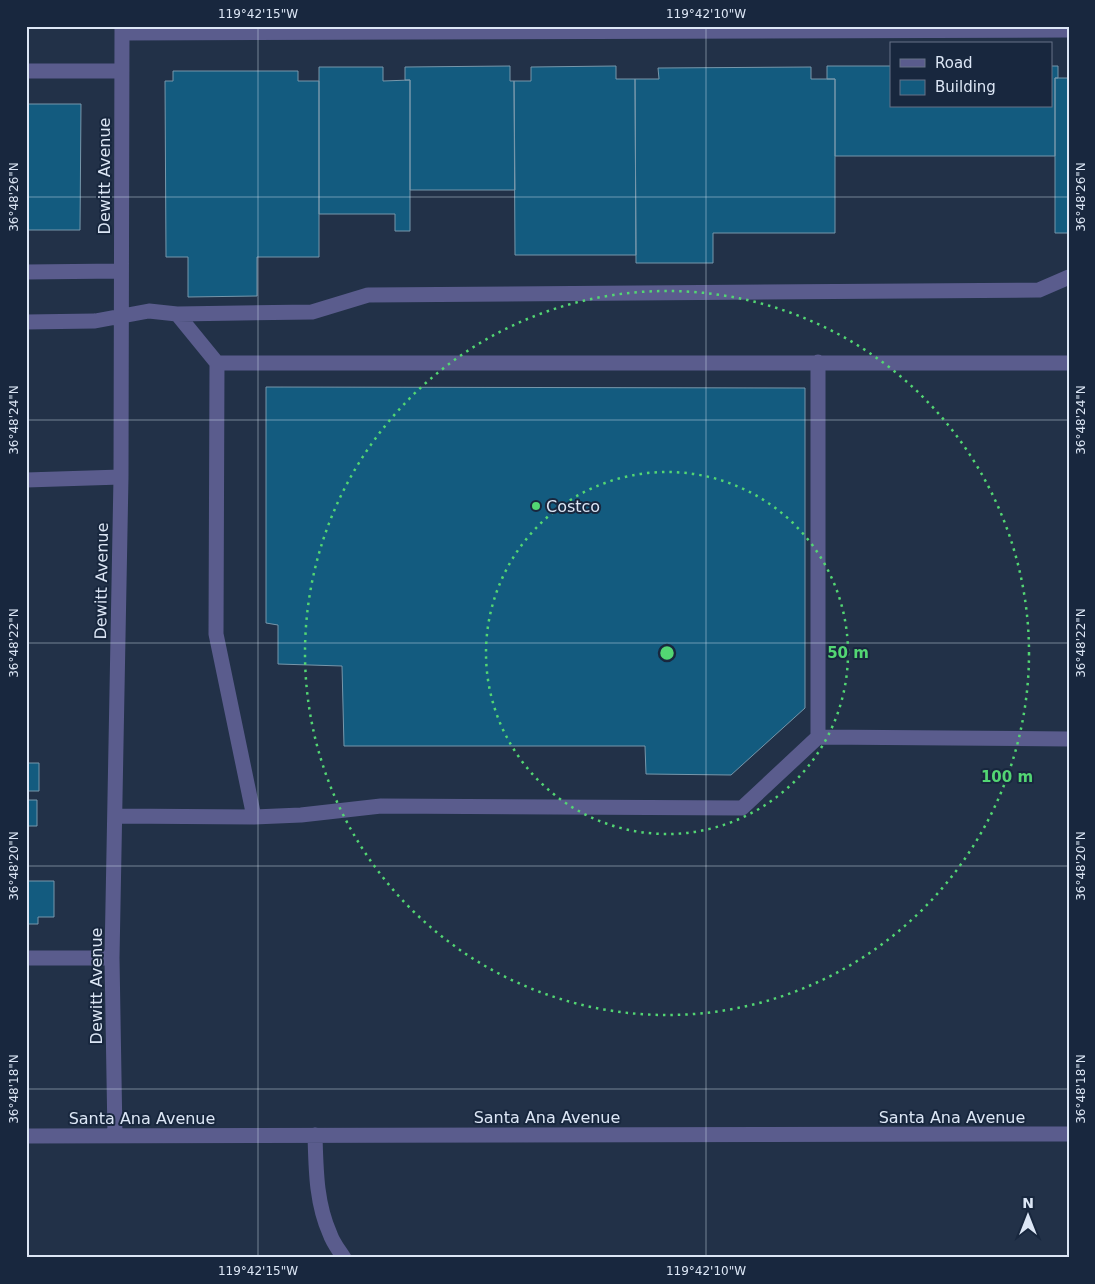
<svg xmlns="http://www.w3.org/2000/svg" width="1095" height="1284" font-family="'DejaVu Sans',sans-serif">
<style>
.building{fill:#135b7f;stroke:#7797ab}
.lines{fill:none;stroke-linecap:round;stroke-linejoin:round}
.minor{stroke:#5a5c8d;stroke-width:15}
.ticks{fill:none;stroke:#dce6f5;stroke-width:1;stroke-opacity:0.45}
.ring{fill:none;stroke:#53d673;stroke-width:2.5;stroke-dasharray:2.5 5}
.poi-dot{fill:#53d673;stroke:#18273e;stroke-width:2}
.labels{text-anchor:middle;stroke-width:4;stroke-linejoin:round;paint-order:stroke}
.street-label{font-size:16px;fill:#dce6f5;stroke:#18273e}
.poi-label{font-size:16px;fill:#dce6f5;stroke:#18273e;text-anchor:start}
.centre{fill:#53d673;stroke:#18273e;stroke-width:2.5}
.ring-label{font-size:15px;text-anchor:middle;font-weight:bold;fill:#53d673;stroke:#18273e;stroke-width:4;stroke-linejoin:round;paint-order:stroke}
.neatline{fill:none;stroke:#dce6f5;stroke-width:2}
.ticks-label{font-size:12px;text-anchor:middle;fill:#dce6f5}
</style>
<rect width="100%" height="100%" fill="#223148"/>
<path class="building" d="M510 66V81H514L515 190H410V80H405V67Z
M616 66V79H635L636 255H515L514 81H531V67Z
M827 66H891V106H1051V66H1058V78H1055V156H835V79H827Z
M319 67H383V81L410 80V231H395V214H319Z
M811 67V79H835V233H713V263H636L635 79H659L658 68Z
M173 71H298V81H319V257H257V296L188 297V257H166L165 81H173Z
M1055 78H1069V233H1055Z
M26 104H81L80 230H26Z
M266 387 805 388V708L731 775 646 774 645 746H344L342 666 278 664V625L266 623Z
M26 763H39V791H26Z
M26 800H37V826H26Z
M26 881H54V917H38V924H26Z"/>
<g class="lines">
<path class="minor" d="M122 33 1069 30
M26 71H122
M26 272 121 271
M177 314 217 363
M26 322 95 321 149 311 177 314 312 312 368 295 1039 290 1069 277
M26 480 121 477
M818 737 1069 739
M115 816 254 817 301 815 381 806 742 808 818 737V362
M254 817 216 634 217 363H1069
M26 958H112
M315 1135C316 1169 316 1203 330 1234 333 1243 339 1250 344 1258
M26 1136 1069 1134
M115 1136 112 958 121 477 122 26"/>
</g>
<path class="ticks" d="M258 26V1258M706 26V1258M26 197H1069M26 420H1069M26 643H1069M26 866H1069M26 1089H1069"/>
<g class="ring">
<circle cx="667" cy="653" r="181"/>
<circle cx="667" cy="653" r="362"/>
</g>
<circle class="poi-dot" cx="536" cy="506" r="5"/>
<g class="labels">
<g class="street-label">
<text transform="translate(104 176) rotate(-90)" y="6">Dewitt Avenue</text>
<text transform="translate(101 581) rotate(-89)" y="6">Dewitt Avenue</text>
<text transform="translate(96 986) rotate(-90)" y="6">Dewitt Avenue</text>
<text x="547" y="1123">Santa Ana Avenue</text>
<text x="952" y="1123">Santa Ana Avenue</text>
<text x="142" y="1124">Santa Ana Avenue</text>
</g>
<g class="poi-label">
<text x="546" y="512">Costco</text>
</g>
</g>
<circle cx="667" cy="653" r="8" class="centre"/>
<g class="ring-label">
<text x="848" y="658">50 m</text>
<text x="1007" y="782">100 m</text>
</g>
<rect width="1095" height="1284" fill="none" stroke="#18273e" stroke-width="55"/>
<rect x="890" y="42" width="162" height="65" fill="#18273e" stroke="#667387"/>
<rect x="900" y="59" width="25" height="8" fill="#5a5c8d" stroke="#667387"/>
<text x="935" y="68" font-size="15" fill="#dce6f5">Road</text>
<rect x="900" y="80" width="25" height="15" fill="#135b7f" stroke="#667387"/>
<text x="935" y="92" font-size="15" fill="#dce6f5">Building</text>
<g transform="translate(1028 1216)" stroke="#18273e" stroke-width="4" paint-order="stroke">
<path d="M0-4L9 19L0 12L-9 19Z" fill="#dce6f5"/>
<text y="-8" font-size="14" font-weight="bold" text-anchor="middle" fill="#dce6f5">N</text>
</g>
<rect x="28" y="28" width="1040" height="1228" class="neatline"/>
<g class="ticks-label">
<text x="258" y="18">119°42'15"W</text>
<text x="706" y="18">119°42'10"W</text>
<text transform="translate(14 197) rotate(-90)" y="4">36°48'26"N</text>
<text transform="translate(1081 197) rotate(-90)" y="4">36°48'26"N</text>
<text transform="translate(14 420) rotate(-90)" y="4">36°48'24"N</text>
<text transform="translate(1081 420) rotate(-90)" y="4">36°48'24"N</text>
<text transform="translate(14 643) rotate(-90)" y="4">36°48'22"N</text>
<text transform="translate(1081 643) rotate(-90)" y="4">36°48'22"N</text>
<text transform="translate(14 866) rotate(-90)" y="4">36°48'20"N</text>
<text transform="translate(1081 866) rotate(-90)" y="4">36°48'20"N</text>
<text transform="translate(14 1089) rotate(-90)" y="4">36°48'18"N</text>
<text transform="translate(1081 1089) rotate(-90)" y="4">36°48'18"N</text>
<text x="258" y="1275">119°42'15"W</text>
<text x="706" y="1275">119°42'10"W</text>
</g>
</svg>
